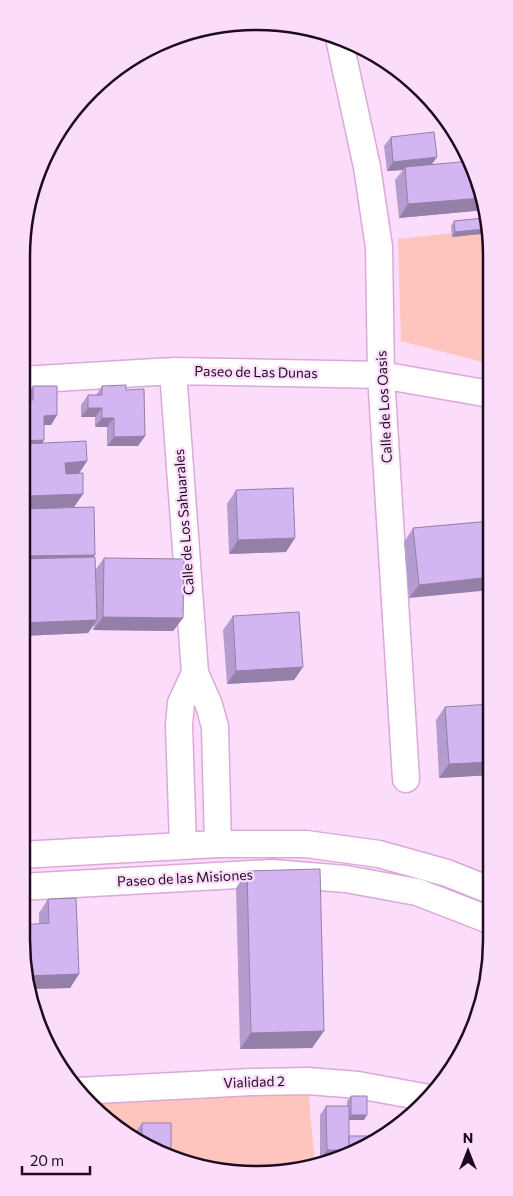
<svg xmlns="http://www.w3.org/2000/svg" width="513" height="1196" font-family="Commissioner,sans-serif">
<style>
.green{fill:#fdc5bd}
.lines{fill:none;stroke-linecap:round;stroke-linejoin:round}
.street-casing{stroke:#dca8da;stroke-width:29}
.street{stroke:#fff;stroke-width:26}
.wall{fill:#b59ccf}
.shaded-wall{fill:#947fa9}
.building{fill:#d3b5f1;stroke:#947fa9}
.labels{text-anchor:middle;stroke-width:4.5;stroke-linejoin:round;paint-order:stroke}
.street-label{font-size:14px;fill:#1e0c1e;stroke:#fcdcfb}
.rim{fill:none;stroke:#1e0c1e;stroke-width:2.5}
</style>
<rect width="100%" height="100%" fill="#fcdcfb"/>
<path class="green" d="M490 229V364L401 341 398 239Z
M307 1077 315 1165 302 1170H211L139 1143 79 1094Z"/>
<g class="lines">
<defs>
<path id="street" d="M339 38 367 167 379 247 381 375 406 779
M173 371 195 673 209 705 215 727 218 844
M21 380 173 371 381 375 490 394
M183 846 179 725 181 703 195 673
M21 855 218 844H306L379 854 447 873 492 891
M21 887 272 873 346 879 417 892 492 921
M77 1091 251 1082 308 1081 358 1085 429 1098"/>
</defs>
<use href="#street" class="street-casing"/>
<use href="#street" class="street"/>
</g>
<path class="wall" d="M391 137 437 157 431 164 474 166 485 210 399 218 395 180 403 170 387 171 384 146Z
M454 221 481 234 452 237 451 226Z
M33 386 57 415 51 425H44L43 443 87 461 79 473 83 494 74 507 56 508 95 555 93 557 96 569 104 558 183 618 173 631 93 630 94 625 88 633 21 636V407L26 400V396Z
M102 386 126 390 145 436 138 446H107V427H95V417H81V405L88 395H96Z
M236 490 286 552 229 554 227 504Z
M491 521 409 598 404 542 413 528Z
M233 616 303 667 294 680 227 684 223 630Z
M445 707 491 775 439 778 436 720Z
M247 871 324 1031 312 1048 240 1049 236 888Z
M48 899 79 974 70 988 29 989 21 940 39 924V913Z
M351 1096 364 1120H349V1136L369 1145 322 1163 323 1160H320V1115L326 1106H347V1101Z
M142 1123 171 1148 167 1154 139 1143 135 1140V1133Z"/>
<path class="shaded-wall" d="M437 157 430 167H405L403 170 387 171 393 162Z
M482 198 485 210 399 218 408 204Z
M484 229 481 234 452 237 455 232Z
M88 408H102L95 417H81Z
M57 415 51 425H37L44 416Z
M102 418H114L107 427H95Z
M145 436 138 446H107L114 437Z
M44 440 38 450 24 444 21 448V441Z
M87 461 78 475 56 476 65 463Z
M83 494 74 507 21 510V504L27 496Z
M295 538 286 552 229 554 238 540Z
M95 555 85 568 21 569V558L23 556Z
M491 577V590L409 598 419 585Z
M103 617 183 618 173 631 93 630Z
M97 620 88 633 21 636V623Z
M303 667 294 680 227 684 236 671Z
M491 762V775L439 778 449 764Z
M79 974 70 988 29 989 27 976Z
M324 1031 312 1048 240 1049 251 1033Z
M351 1115H367L364 1120H348Z
M150 1148H171L167 1154Z
M327 1150H349L346 1154 330 1160 325 1157 323 1160H320Z"/>
<path class="building" d="M434 132 437 157 393 162 391 137Z
M471 161 474 166 482 198 408 204 405 167Z
M483 218 484 229 455 232 454 221Z
M126 385V390L144 389 145 436 114 437V418H102V408H88V395H102V386Z
M33 386H57V415L44 416V440L21 441V423H26V400H33Z
M86 441 87 461 65 463 66 474 83 473V494L27 496 24 444Z
M293 488 295 538 238 540 236 490Z
M94 507 95 555 23 556 22 509Z
M491 521V577L419 585 413 528Z
M95 557 97 620 21 623V559Z
M104 558 184 559 183 618 103 617Z
M299 612 303 667 236 671 233 616Z
M491 704V762L449 764 445 707Z
M320 869 324 1031 251 1033 247 871Z
M76 898 79 974 27 976 21 940V925L49 923 48 899Z
M351 1096H367V1115H351Z
M326 1106H349V1150H327Z
M142 1123H171V1148H150L142 1144Z
M349 1136H369V1145L349 1153Z
M325 1157H336L325 1162Z"/>
<g class="labels">
<g class="street-label">
<text transform="translate(256 372) rotate(1)" y="5">Paseo de Las Dunas</text>
<text transform="translate(384 407) rotate(-93)" y="5">Calle de Los Oasis</text>
<text transform="translate(184 522) rotate(-94)" y="5">Calle de Los Sahuarales</text>
<text transform="translate(185 878) rotate(-3)" y="5">Paseo de las Misiones</text>
<text transform="translate(254 1082) rotate(-2)" y="5">Vialidad 2</text>
</g>
</g>
<path d="M0 0H513V1196H0ZM256 30H257A226 226 0 0 1 483 256V940A226 226 0 0 1 257 1166H256A226 226 0 0 1 30 940V256A226 226 0 0 1 256 30Z" fill="#fcdcfb" fill-rule="evenodd"/>
<path class="rim" d="M256 30H257A226 226 0 0 1 483 256V940A226 226 0 0 1 257 1166H256A226 226 0 0 1 30 940V256A226 226 0 0 1 256 30Z"/>
<g transform="translate(468 1151)" stroke="#fcdcfb" stroke-width="4" paint-order="stroke">
<path d="M0-4L9 19L0 12L-9 19Z" fill="#1e0c1e"/>
<text y="-8" font-size="14" font-weight="bold" text-anchor="middle" fill="#1e0c1e">N</text>
</g>
<path d="M22 1166v8h68v-8" fill="none" stroke="#1e0c1e" stroke-width="2.5"/>
<text x="30" y="1166" font-size="15" fill="#1e0c1e" stroke="#fcdcfb" stroke-width="4" paint-order="stroke">20 m</text>
</svg>
